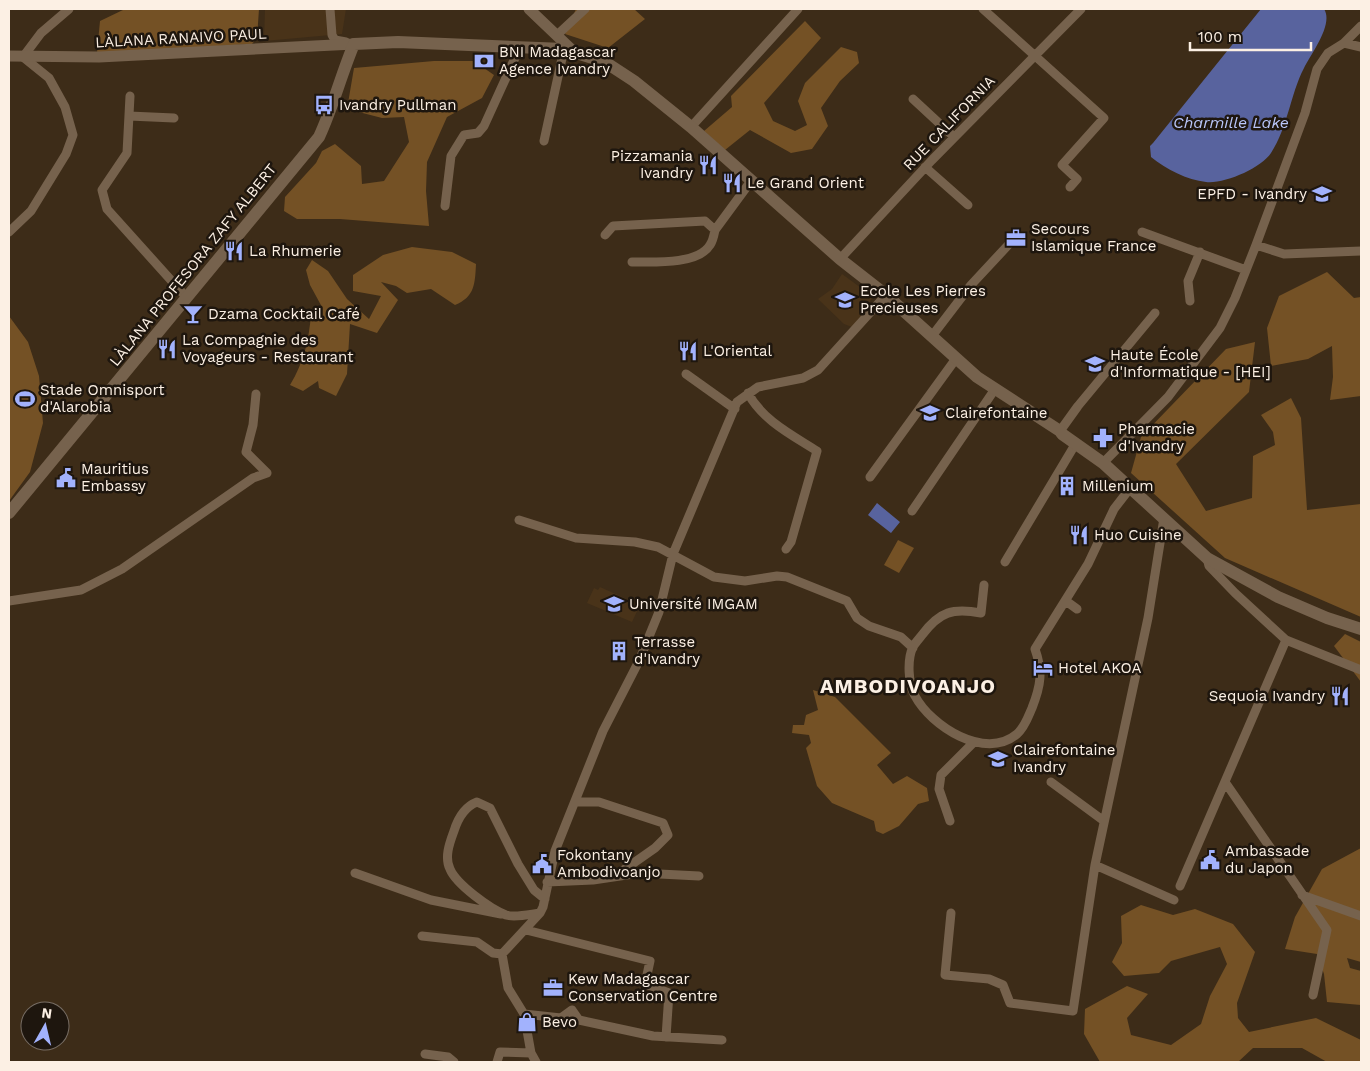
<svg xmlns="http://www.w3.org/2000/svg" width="1370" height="1071" font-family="'Work Sans',sans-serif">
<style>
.built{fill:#493319}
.green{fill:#745125}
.water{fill:#58639e}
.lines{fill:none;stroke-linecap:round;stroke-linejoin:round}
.minor{stroke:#76624d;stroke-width:9}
.tertiary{stroke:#76624d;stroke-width:11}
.secondary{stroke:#76624d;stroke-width:12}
.labels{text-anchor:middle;stroke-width:5;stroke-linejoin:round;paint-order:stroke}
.street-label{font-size:15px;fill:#fcf0e4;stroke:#1e160e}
.poi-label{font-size:15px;fill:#fcf0e4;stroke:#1e160e;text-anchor:start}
.water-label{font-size:16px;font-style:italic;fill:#b9c6fa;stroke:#1e160e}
.district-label{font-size:20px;font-weight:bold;letter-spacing:1px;fill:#fcf0e4;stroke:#1e160e}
</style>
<rect width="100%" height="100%" fill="#3d2c18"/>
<path class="built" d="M265 9H346L342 34 264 41Z
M842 274 872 296 868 308 852 327 844 324 818 299 832 289Z
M600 587 640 605 632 622 587 603 594 588 598 590Z"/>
<path class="green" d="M125 9H259L257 38 252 44 97 53 100 21Z
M576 9H634L645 19 608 48 565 34Z
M805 21 821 38 764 103 773 121 795 131 807 125 798 101 805 83 841 47 857 52 859 63 840 81 821 108 828 126 812 149 791 153 750 130 725 150 704 131 732 107 731 96Z
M434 61H474L494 75 482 98 447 117 427 162 426 191 429 226 340 219H297L284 211 285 197 316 163 322 151 335 144 361 166 362 184 384 181 409 142 404 117 382 118 347 109 354 68Z
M412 247 452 252 476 264C475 283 475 297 455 305L431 289 407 293 396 286 381 282 398 300 377 333 350 324 347 374 336 396 319 388 318 381 303 391 290 385C304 362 309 340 311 314L322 307 310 285 306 270 312 260 328 271 347 299 369 319 381 296 353 291V275L383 255Z
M1327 272 1354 298 1361 297V396L1330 400 1333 377 1332 346 1308 359 1271 366 1267 328 1279 296Z
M9 316 28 342 39 376 43 423 30 472 9 501Z
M1255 342 1249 392 1176 464 1206 511 1252 498 1253 456 1275 445 1273 432 1261 415 1291 398 1301 418 1307 510 1361 504V617L1225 558 1131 473 1141 437 1226 349Z
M898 540 914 548 899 573 884 565Z
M1345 634 1361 642V682L1334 646Z
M813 690 835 697 891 753 877 765 893 784 907 776 927 788 929 801 918 804 899 826 883 834 876 831 874 821 832 803 817 786 806 748 811 743 809 735 792 733 793 725H804L806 715 818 710Z
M1361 848V962L1347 958 1350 968 1361 971V1005L1327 1002 1324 974 1317 954 1285 949 1295 917 1322 869Z
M1141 905 1173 915 1195 909 1233 924 1255 952 1237 1003 1238 1018 1249 1032 1316 1018 1361 1040V1062H1327L1302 1048H1253L1238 1062H1100L1084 1034 1085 1009 1127 986 1148 994 1127 1018 1131 1035 1171 1045 1201 1024 1210 996 1227 964 1220 947 1171 961 1159 973 1124 976 1112 962 1122 943 1121 916Z"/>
<path class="water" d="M1261 9H1324C1334 24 1311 54 1304 68 1290 95 1288 127 1271 153 1261 168 1225 184 1206 182 1187 180 1166 169 1151 157L1150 146 1153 143Z
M877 503 900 522 891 533 868 515Z"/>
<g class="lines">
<path class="minor" d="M330 9 332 35 335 40 346 42
M983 9 1104 118 1062 165 1077 179 1070 187
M557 35 585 9
M1344 43 1361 26
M130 96 127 153 102 190 107 209 187 298
M913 99 954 137
M129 116 174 118
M691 127 798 9
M544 141 564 49
M925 167 968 205
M445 206 451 156 464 135 478 133 484 126 520 47
M9 232 31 211 66 154 73 135 65 107 49 78 23 57 41 33 69 9
M1142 232 1246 270
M605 235 613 226 705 221 715 230 751 181
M1256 245 1284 254 1361 251
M840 259 932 160 1081 9
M632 262C652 262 698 265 710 245 713 241 714 235 715 230
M1190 301 1188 281 1200 252
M932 336 971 285 1011 242
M686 374 735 409
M748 393C762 420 792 435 817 451L791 542 786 549
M1060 431 1078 406 1155 313
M1103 463 1168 397 1220 328 1235 298 1256 245 1305 113 1317 69 1328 53 1344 43 1361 47
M870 477 955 360
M912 511 995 389
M519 520 576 538 635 542 658 547 714 577 745 581 777 576 787 577 847 601 857 618 869 626 901 637 913 648
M1207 558 1209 566 1235 593 1286 640 1361 670
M1005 562 1076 443
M984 585 981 613C953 608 940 611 922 635 919 639 915 643 913 647 907 659 908 684 915 696 931 726 985 761 1017 734 1025 727 1028 717 1032 708 1041 685 1043 672 1035 649L1088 564 1114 509 1131 487
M9 601 81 590 122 569 253 478 267 473 246 452 253 425 256 394
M1066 601 1077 609
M1051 782 1104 821
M1225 782 1327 930 1313 995
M576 802H599L663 823 668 835 655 848 615 876
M950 821 939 789 941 775 974 742
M1095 865 1174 900
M355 873 431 900 501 914
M547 882 593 880 640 873 699 876
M1180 886 1286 640
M1302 895 1361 916
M540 913C531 914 515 918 506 915 490 909 456 884 450 869 444 857 450 842 454 831 458 818 464 807 477 802L490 808 518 864 534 890 545 899
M951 913 945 975 989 979 1003 985 1010 1003 1073 1011 1095 865 1148 618 1164 518
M526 930 650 961 645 984 669 993 666 1037
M422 936 477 942 493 953 502 954
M524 1014 561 1018 572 1010 579 1020 653 1036 722 1040
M425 1054 448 1057 454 1062
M497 1062 500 1052 531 1053
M536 1062 531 1053 524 1014 508 988 502 954 540 913 543 907 555 851 603 731 639 661 659 612 673 554 737 402 758 387 803 378 818 370 886 295"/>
<path class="tertiary" d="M529 9 572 50
M9 56 99 57 354 44"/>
<path class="secondary" d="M9 513 319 137C333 107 341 75 354 44L398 42 564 49 605 62 634 81 691 127 840 259 886 295 977 377 1060 431 1062 434 1103 463 1207 558 1278 597 1327 618 1361 629"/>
</g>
<defs>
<symbol id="bank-bare" viewBox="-9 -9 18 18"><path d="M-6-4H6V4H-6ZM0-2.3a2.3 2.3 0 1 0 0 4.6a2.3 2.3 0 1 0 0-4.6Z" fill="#a2b2fd" stroke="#1e160e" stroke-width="2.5" paint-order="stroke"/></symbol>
<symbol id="bus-bare" viewBox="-9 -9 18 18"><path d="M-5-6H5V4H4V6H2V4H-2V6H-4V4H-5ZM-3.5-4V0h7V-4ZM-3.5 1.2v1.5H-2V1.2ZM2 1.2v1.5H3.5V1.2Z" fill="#a2b2fd" stroke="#1e160e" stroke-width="2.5" paint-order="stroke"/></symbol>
<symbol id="restaurant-bare" viewBox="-9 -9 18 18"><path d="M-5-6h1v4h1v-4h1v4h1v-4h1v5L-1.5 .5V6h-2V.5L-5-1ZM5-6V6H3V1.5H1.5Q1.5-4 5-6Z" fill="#a2b2fd" stroke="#1e160e" stroke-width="2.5" paint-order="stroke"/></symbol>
<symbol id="school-bare" viewBox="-9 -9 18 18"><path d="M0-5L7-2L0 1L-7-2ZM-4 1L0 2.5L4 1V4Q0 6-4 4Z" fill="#a2b2fd" stroke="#1e160e" stroke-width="2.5" paint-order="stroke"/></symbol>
<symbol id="office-bare" viewBox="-9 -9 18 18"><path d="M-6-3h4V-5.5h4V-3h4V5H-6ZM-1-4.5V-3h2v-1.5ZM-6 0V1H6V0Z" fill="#a2b2fd" stroke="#1e160e" stroke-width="2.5" paint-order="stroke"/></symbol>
<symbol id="bar-bare" viewBox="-9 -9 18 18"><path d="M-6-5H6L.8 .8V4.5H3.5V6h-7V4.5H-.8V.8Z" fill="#a2b2fd" stroke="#1e160e" stroke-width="2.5" paint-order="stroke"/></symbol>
<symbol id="stadium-bare" viewBox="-9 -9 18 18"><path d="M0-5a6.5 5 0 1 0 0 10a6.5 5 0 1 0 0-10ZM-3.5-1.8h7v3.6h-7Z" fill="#a2b2fd" stroke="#1e160e" stroke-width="2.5" paint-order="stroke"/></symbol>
<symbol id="pharmacy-bare" viewBox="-9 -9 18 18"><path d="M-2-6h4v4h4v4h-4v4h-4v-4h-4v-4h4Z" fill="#a2b2fd" stroke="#1e160e" stroke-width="2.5" paint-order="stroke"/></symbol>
<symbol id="civic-bare" viewBox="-9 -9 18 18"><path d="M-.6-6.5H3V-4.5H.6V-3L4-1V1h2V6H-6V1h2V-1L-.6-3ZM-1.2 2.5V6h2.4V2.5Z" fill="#a2b2fd" stroke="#1e160e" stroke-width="2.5" paint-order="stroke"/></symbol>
<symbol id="building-bare" viewBox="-9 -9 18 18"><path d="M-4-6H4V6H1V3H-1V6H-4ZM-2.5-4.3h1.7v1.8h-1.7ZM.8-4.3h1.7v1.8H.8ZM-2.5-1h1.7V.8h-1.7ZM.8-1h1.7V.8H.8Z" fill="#a2b2fd" stroke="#1e160e" stroke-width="2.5" paint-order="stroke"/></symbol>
<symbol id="university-bare" viewBox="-9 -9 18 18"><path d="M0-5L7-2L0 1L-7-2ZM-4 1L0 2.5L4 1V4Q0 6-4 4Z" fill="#a2b2fd" stroke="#1e160e" stroke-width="2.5" paint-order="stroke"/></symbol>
<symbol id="hotel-bare" viewBox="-9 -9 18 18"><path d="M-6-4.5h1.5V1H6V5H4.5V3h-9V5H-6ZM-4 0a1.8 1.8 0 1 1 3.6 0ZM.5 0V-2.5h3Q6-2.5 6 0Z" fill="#a2b2fd" stroke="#1e160e" stroke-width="2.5" paint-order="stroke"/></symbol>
<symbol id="shop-bare" viewBox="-9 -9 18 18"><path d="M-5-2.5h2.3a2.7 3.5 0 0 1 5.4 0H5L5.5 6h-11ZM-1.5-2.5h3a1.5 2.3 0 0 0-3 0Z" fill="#a2b2fd" stroke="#1e160e" stroke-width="2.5" paint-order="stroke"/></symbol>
</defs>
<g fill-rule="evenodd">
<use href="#bank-bare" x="470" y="47" width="28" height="28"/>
<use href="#bus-bare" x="310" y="91" width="28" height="28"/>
<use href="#restaurant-bare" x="694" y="151" width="28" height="28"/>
<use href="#restaurant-bare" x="718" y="169" width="28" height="28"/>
<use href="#school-bare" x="1308" y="180" width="28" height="28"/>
<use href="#office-bare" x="1002" y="224" width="28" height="28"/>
<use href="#restaurant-bare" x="220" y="237" width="28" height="28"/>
<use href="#school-bare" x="831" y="286" width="28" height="28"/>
<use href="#bar-bare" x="179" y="300" width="28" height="28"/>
<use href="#restaurant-bare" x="153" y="335" width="28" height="28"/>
<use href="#restaurant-bare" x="674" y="337" width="28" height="28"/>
<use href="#school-bare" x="1081" y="350" width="28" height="28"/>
<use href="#stadium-bare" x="11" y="385" width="28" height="28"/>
<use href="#school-bare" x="916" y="399" width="28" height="28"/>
<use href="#pharmacy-bare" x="1089" y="424" width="28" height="28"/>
<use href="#civic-bare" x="52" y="464" width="28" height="28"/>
<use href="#building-bare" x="1053" y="472" width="28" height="28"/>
<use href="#restaurant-bare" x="1065" y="521" width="28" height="28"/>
<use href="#university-bare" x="600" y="590" width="28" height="28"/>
<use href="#building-bare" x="605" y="637" width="28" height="28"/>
<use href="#hotel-bare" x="1029" y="654" width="28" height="28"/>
<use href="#restaurant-bare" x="1326" y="682" width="28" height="28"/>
<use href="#school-bare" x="984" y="745" width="28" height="28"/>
<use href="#civic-bare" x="1196" y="846" width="28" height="28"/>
<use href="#civic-bare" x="528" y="850" width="28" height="28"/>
<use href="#office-bare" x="539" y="974" width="28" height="28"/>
<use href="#shop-bare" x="513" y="1008" width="28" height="28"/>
</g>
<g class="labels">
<g class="street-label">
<text transform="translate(181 38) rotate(-3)" y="5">LÀLANA RANAIVO PAUL</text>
<text transform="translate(949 123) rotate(-46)" y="5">RUE CALIFORNIA</text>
<text transform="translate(193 265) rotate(-51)" y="5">LÀLANA PROFESORA ZAFY ALBERT</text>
</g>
<g class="poi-label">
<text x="499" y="57">BNI Madagascar<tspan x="499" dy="17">Agence Ivandry</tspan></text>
<text x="339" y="110">Ivandry Pullman</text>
<text x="693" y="161" text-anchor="end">Pizzamania<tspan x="693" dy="17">Ivandry</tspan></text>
<text x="747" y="188">Le Grand Orient</text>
<text x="1307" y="199" text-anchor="end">EPFD - Ivandry</text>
<text x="1031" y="234">Secours<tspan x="1031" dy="17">Islamique France</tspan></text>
<text x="249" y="256">La Rhumerie</text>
<text x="860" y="296">Ecole Les Pierres<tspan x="860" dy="17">Precieuses</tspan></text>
<text x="208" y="319">Dzama Cocktail Café</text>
<text x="182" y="345">La Compagnie des<tspan x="182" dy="17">Voyageurs - Restaurant</tspan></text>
<text x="703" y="356">L'Oriental</text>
<text x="1110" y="360">Haute École<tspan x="1110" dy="17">d'Informatique - [HEI]</tspan></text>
<text x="40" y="395">Stade Omnisport<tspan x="40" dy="17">d'Alarobia</tspan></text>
<text x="945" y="418">Clairefontaine</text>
<text x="1118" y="434">Pharmacie<tspan x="1118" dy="17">d'Ivandry</tspan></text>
<text x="81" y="474">Mauritius<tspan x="81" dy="17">Embassy</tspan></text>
<text x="1082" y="491">Millenium</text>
<text x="1094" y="540">Huo Cuisine</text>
<text x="629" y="609">Université IMGAM</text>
<text x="634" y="647">Terrasse<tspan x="634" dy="17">d'Ivandry</tspan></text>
<text x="1058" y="673">Hotel AKOA</text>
<text x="1325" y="701" text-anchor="end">Sequoia Ivandry</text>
<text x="1013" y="755">Clairefontaine<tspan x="1013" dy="17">Ivandry</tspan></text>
<text x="1225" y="856">Ambassade<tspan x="1225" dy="17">du Japon</tspan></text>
<text x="557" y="860">Fokontany<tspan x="557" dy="17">Ambodivoanjo</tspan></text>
<text x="568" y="984">Kew Madagascar<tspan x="568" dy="17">Conservation Centre</tspan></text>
<text x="542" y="1027">Bevo</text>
</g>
<g class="water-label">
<text x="1231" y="128">Charmille Lake</text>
</g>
<g class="district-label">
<text x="908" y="693">AMBODIVOANJO</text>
</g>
</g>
<rect width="1370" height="1071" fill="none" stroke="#fcf0e4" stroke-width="20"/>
<g transform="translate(45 1026) rotate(8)"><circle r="24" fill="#1e160e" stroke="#776d64"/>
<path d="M0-4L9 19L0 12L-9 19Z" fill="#a2b2fd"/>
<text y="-8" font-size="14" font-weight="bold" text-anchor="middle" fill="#fcf0e4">N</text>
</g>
<path d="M1190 42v8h121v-8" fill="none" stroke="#fcf0e4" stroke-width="2.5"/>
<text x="1198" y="42" font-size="15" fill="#fcf0e4" stroke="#1e160e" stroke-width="4" paint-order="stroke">100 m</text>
</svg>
